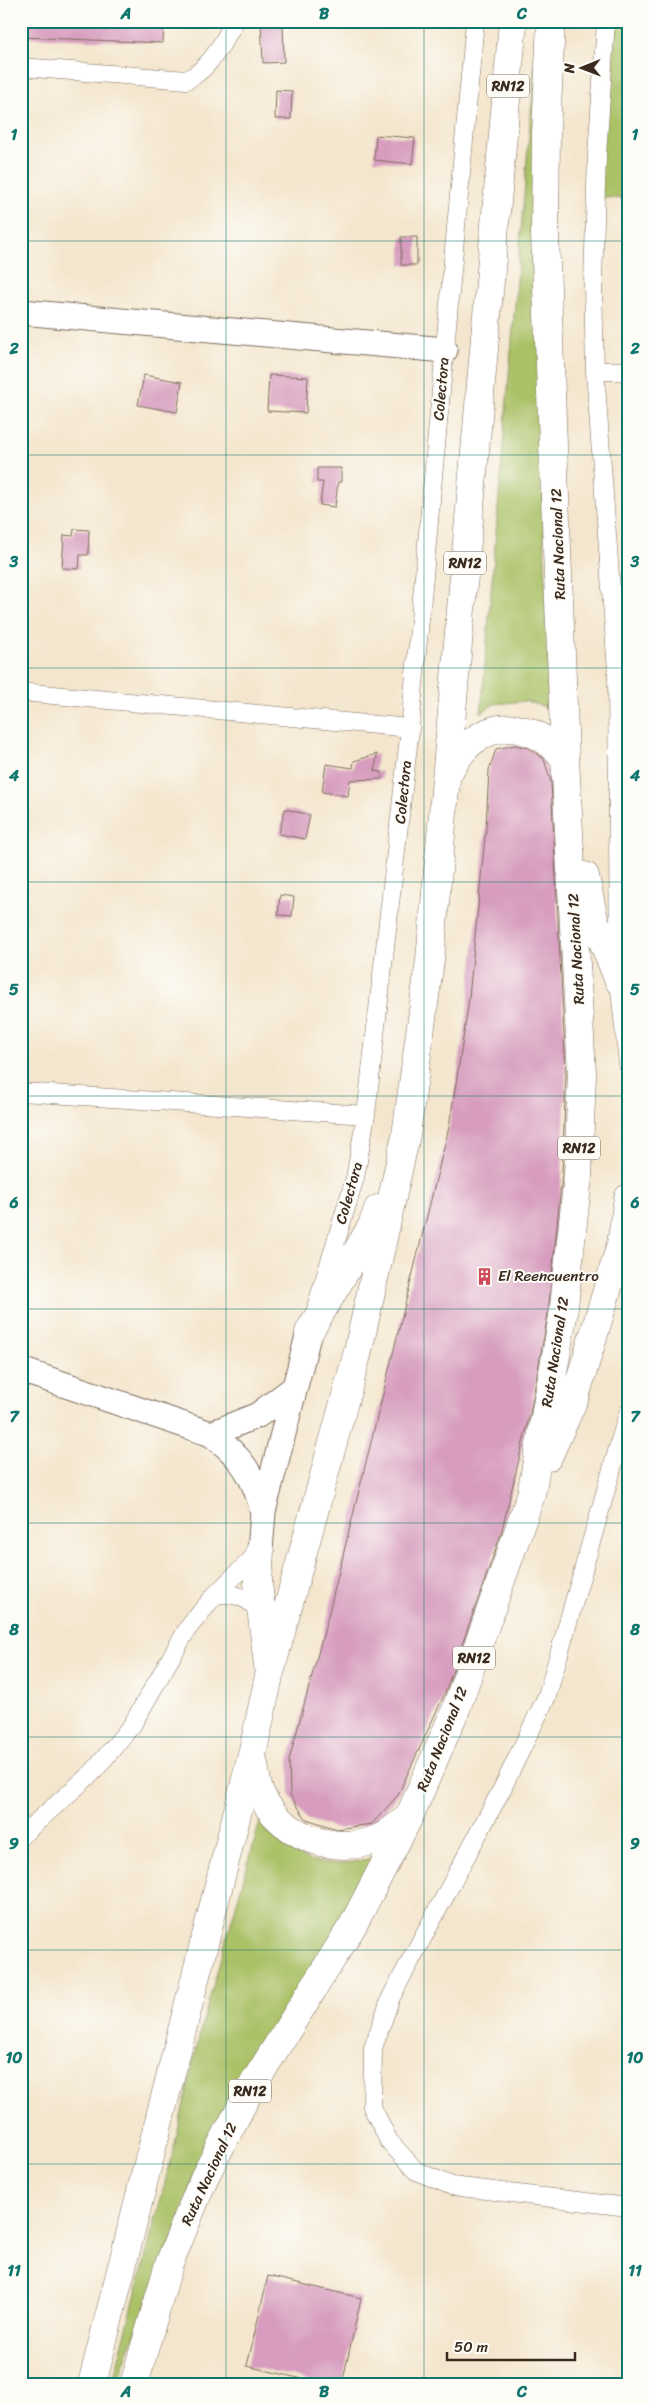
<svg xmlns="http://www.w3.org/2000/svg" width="649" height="2405" font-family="Sriracha,sans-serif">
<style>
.green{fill:#aac166;stroke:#727642}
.building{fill:#d79cbe}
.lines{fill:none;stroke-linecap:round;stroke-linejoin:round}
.street-casing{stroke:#7c6c5c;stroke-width:19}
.secondary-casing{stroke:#7c6c5c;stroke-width:27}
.highway-casing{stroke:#7c6c5c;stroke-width:29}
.street{stroke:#fff;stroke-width:18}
.secondary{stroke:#fff;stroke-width:25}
.highway{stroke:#fff;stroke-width:28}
.grid{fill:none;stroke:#0f766e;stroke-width:1;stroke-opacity:0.55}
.labels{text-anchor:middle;stroke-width:4;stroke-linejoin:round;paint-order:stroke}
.shield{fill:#fdfcf7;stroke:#75695f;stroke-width:1}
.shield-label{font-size:14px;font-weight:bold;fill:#3b2a1e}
.street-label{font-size:15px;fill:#3b2a1e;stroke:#fdfcf7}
.poi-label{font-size:15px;fill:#3b2a1e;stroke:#fdfcf7;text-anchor:start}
.neatline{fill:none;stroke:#0f766e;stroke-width:2}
.grid-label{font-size:16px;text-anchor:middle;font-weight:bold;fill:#0f766e}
</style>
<rect width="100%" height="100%" fill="#fdfcf7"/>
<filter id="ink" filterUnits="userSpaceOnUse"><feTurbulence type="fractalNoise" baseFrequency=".02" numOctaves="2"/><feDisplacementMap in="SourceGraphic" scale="10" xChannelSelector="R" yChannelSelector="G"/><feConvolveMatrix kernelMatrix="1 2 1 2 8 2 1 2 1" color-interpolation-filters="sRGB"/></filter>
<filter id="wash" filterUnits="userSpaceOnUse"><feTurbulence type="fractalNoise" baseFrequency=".0096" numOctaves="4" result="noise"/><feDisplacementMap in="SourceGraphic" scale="20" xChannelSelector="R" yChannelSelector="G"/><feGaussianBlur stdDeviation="1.12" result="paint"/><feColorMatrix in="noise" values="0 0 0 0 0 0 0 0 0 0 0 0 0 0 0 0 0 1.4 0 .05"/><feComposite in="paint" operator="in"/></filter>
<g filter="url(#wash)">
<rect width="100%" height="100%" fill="#f4e6ce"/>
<path class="green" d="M611 21H628V199L598 197Z
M535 62 538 303 549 708 526 701 494 704 481 713Z
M261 1818C268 1826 274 1836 281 1843 306 1868 345 1867 377 1856L331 1943 204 2156 116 2384H112L172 2156 201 2028Z"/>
<g id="blocks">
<path class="building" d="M21 21H164L163 43 21 37Z
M261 21H283L284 62 263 63Z
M276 90 292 91 291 119H275Z
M376 135 415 138 412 164 374 160Z
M401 237H417V265H401Z
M144 375 182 382 177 412 138 405Z
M269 375 308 377 306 413 267 411Z
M317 468H341V482H338L335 507 320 505 323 482H317Z
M74 529 89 530 88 555H80L79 569 62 568 64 535 73 536Z
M515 745 528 748 544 759 551 782 566 1074 562 1175 548 1314 530 1414 501 1534 445 1693 398 1795 372 1824 337 1829 306 1819 290 1795 289 1760 326 1624 449 1127 468 1007 486 827 489 770 496 749Z
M377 754 375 771 382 772V779L350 780 348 796 322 792 326 764 353 768 354 761Z
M285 809 310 815 305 839 279 834Z
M280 895 294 897 292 916 278 915Z
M268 2276 361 2298 342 2384H324L247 2366Z"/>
</g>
</g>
<g filter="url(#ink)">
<use href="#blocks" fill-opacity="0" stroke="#7c6c5c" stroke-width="1"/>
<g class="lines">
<defs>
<path id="street" d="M606 21 597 156 593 283 595 371 617 671 619 981 628 1064
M21 67 187 80C211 67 222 44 235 21
M595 371H628
M21 692 410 728
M21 1092 366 1115
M317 1304 355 1178 366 1115 410 728 475 21
M628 1413 547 1696 502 1789 391 1997 373 2048 372 2107 389 2141 416 2171 452 2186 628 2207
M215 1595C235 1592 250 1597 261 1615
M21 1836 94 1771 132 1725 188 1628 215 1595 260 1551"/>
<path id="secondary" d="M21 312 445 350
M21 1370 211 1434C242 1457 254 1475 263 1512
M211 1434 258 1415 294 1388
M260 1551 263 1512 309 1332"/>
<path id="highway" d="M447 774C454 763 462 749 473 741 506 716 541 731 565 758
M585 876 594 919 619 981
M309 1332 372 1226 378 1209
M548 1457 575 1397 621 1244 628 1198
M260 1551 258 1583 268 1665
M253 1760C255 1769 256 1781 259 1790 278 1836 335 1857 380 1838 389 1834 399 1824 408 1818
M92 2384 252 1755 269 1676 357 1355 406 1135 430 960 513 21
M134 2384 169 2264 204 2178 252 2086 353 1925 409 1817 456 1709 531 1495 563 1316 578 1176 582 1074 565 758 545 235 546 133 551 21"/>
</defs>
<use href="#street" class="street-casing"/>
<use href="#secondary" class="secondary-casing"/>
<use href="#highway" class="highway-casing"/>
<use href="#street" class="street"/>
<use href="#secondary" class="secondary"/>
<use href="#highway" class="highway"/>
</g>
</g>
<path class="grid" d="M226 21V2384M424 21V2384M21 241H628M21 455H628M21 668H628M21 882H628M21 1096H628M21 1309H628M21 1523H628M21 1737H628M21 1950H628M21 2164H628"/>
<defs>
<symbol id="building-bare" viewBox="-9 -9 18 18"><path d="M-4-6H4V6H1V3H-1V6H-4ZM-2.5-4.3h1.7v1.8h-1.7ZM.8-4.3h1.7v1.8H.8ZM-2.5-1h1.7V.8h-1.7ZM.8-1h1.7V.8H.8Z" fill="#d1495b" stroke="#fdfcf7" stroke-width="2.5" paint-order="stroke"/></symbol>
</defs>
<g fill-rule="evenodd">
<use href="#building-bare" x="472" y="1264" width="25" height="25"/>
</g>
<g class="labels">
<g class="shield">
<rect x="487" y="74.5" width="42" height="23" rx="4"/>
<rect x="444" y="551.5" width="42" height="23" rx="4"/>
<rect x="558" y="1136.5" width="42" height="23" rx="4"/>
<rect x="453" y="1646.5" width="42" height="23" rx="4"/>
<rect x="229" y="2079.5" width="42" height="23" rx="4"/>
</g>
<g class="shield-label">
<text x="508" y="91">RN12</text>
<text x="465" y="568">RN12</text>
<text x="579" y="1153">RN12</text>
<text x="474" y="1663">RN12</text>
<text x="250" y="2096">RN12</text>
</g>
<g class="street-label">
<text transform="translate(441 389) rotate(-85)" y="5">Colectora</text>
<text transform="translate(558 544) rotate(-92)" y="5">Ruta Nacional 12</text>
<text transform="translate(403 792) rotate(-84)" y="5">Colectora</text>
<text transform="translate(576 949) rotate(-93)" y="5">Ruta Nacional 12</text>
<text transform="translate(349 1193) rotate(-74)" y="5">Colectora</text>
<text transform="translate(555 1352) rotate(-81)" y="5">Ruta Nacional 12</text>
<text transform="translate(442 1739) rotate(-68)" y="5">Ruta Nacional 12</text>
<text transform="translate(209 2174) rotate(-65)" y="5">Ruta Nacional 12</text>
</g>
<g class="poi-label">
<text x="498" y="1281">El Reencuentro</text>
</g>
</g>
<rect width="649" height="2405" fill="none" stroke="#fdfcf7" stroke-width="55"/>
<g transform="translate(582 68) rotate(269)" stroke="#fdfcf7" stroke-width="4" paint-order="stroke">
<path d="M0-4L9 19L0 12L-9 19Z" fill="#3b2a1e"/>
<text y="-8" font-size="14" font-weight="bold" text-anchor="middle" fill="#3b2a1e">N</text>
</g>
<path d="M447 2352v8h128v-8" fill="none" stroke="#3b2a1e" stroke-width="2.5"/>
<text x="454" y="2352" font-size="15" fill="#3b2a1e" stroke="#fdfcf7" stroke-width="4" paint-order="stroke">50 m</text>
<rect x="28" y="28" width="594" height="2350" class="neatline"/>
<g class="grid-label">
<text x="126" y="19">A</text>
<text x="324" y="19">B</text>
<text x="522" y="19">C</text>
<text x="14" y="140">1</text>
<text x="635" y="140">1</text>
<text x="14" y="354">2</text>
<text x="635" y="354">2</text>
<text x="14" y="567">3</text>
<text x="635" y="567">3</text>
<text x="14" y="781">4</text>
<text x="635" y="781">4</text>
<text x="14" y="995">5</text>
<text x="635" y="995">5</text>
<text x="14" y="1208">6</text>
<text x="635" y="1208">6</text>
<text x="14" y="1422">7</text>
<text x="635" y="1422">7</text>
<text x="14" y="1635">8</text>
<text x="635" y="1635">8</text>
<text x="14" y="1849">9</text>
<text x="635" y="1849">9</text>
<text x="14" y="2063">10</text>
<text x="635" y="2063">10</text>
<text x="14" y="2276">11</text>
<text x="635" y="2276">11</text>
<text x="126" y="2397">A</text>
<text x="324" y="2397">B</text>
<text x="522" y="2397">C</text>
</g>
</svg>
